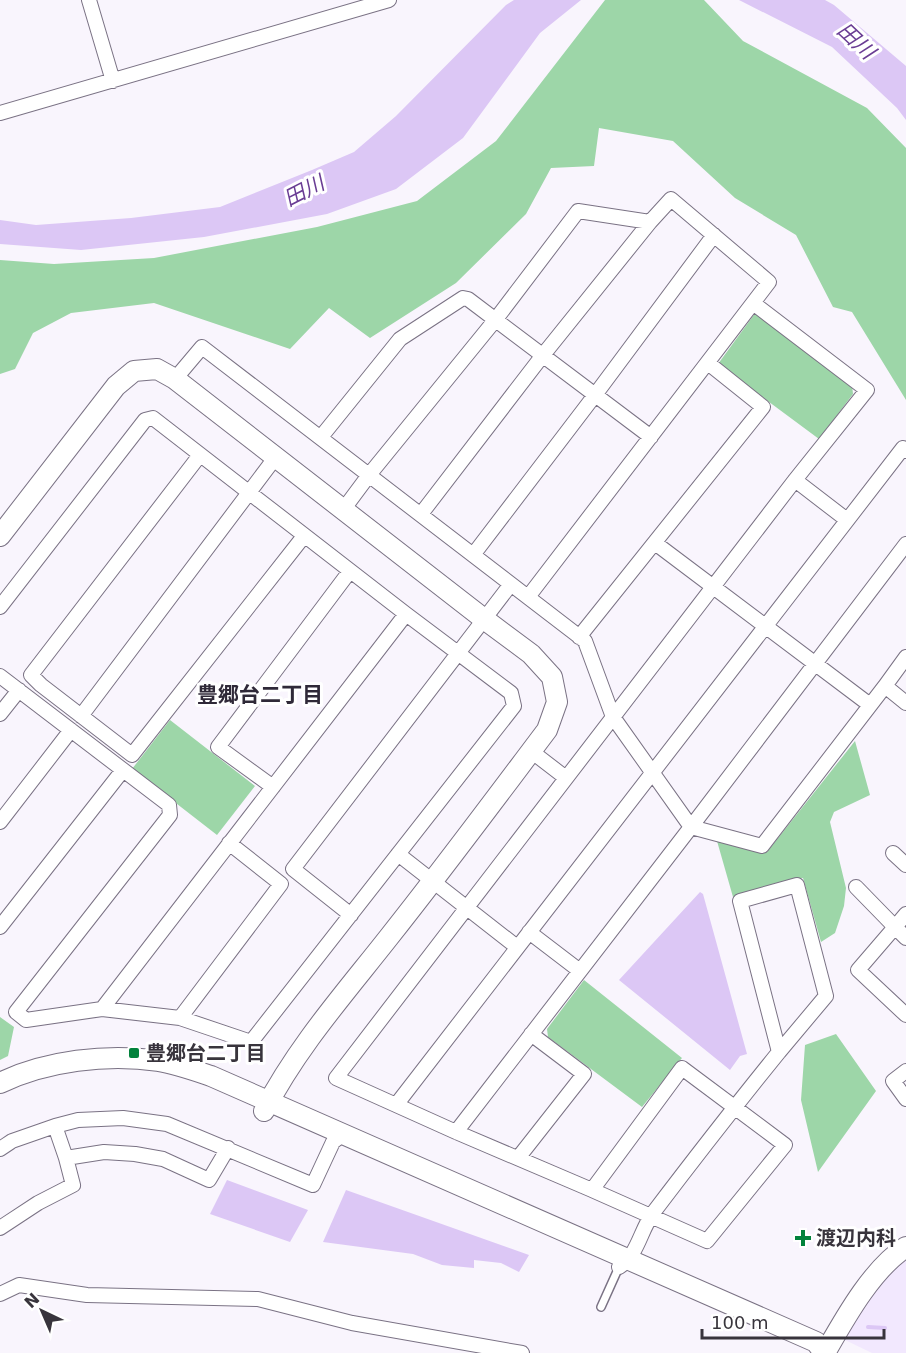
<svg xmlns="http://www.w3.org/2000/svg" width="906" height="1353" font-family="'DejaVu Sans','Noto Sans JP',sans-serif">
<style>
.built{fill:#f2e8fe}
.green{fill:#9dd6a8}
.water{fill:#dcc7f5}
.lines{fill:none;stroke-linecap:round;stroke-linejoin:round}
.stream{stroke:#dcc7f5;stroke-width:4}
.lane-casing{stroke:#7a7284;stroke-width:10}
.street-casing{stroke:#7a7284;stroke-width:16}
.secondary-casing{stroke:#7a7284;stroke-width:22}
.lane{stroke:#fff;stroke-width:7}
.street{stroke:#fff;stroke-width:14}
.secondary{stroke:#fff;stroke-width:20}
.poi-dot{fill:#02823c;stroke:#fff;stroke-width:2}
.labels{text-anchor:middle;stroke-width:6;stroke-linejoin:round;paint-order:stroke}
.poi-label{font-size:20px;font-weight:bold;fill:#38343c;stroke:#fff;text-anchor:start}
.water-label{font-size:21px;font-style:italic;fill:#6a3d94;stroke:#fff}
.neighbourhood-label{font-size:21px;font-weight:bold;fill:#2f2938;stroke:#fff}
</style>
<rect width="100%" height="100%" fill="#f9f5fd"/>
<path class="built" d="M906 1258V1353H872L845 1340 850 1332 846 1326 883 1277Z"/>
<path class="green" d="M605 0H704L743 41 867 108 906 148V400L852 312 833 307 796 235 735 198 673 141 599 128 594 166 551 168 526 214 456 283 370 338 329 308 290 349 154 303 71 313 33 333 15 369 0 374V260L54 264 154 258 317 227 417 201 496 141Z
M756 312 852 385 853 394 819 439 718 364Z
M170 720 255 786 217 835 132 769Z
M855 741 870 795 834 812 830 822 846 888 844 906 835 933 821 942 803 878 733 897 717 841 758 852H767Z
M584 980 682 1058 642 1107 548 1037 547 1029Z
M0 1017 14 1027 8 1056 0 1060Z
M836 1034 876 1091 818 1172 801 1100 805 1045Z"/>
<path class="water" d="M514 0H581L540 33 463 138 396 189 327 214 204 237 81 250 0 244V220L36 225 131 218 220 207 312 170 354 152 396 116 506 5Z
M739 0H825L834 5 906 66V120L897 108 832 47Z
M700 892 703 894 747 1054 740 1056 730 1070 619 980Z
M227 1180 308 1210 290 1242 210 1214Z
M346 1190 529 1255 519 1272 501 1263 474 1260V1268L442 1265 413 1254 323 1242Z"/>
<g class="lines">
<path class="stream" d="M868 1327 885 1328"/>
<defs>
<path id="lane" d="M601 1307 619 1267"/>
<path id="street" d="M89 0 113 81
M0 113 389 0
M175 379 202 347 585 641 613 717 691 827 762 846 885 686 906 703
M321 437 400 339 463 298 468 299 651 437
M200 455 31 675 41 685 132 755 304 536
M795 480 847 520
M343 510 369 475 496 319 578 211 650 222 671 199 769 282 528 597
M421 514 543 355 650 222
M655 543 870 705
M473 555 595 395 714 235
M0 607 145 420 153 418 406 614 511 693 514 706 251 1042 180 1018 102 1009 26 1020 16 1012 170 815 169 805 0 676
M579 637 763 407 708 363
M885 686 906 657
M0 714 19 690
M81 716 275 458
M531 751 566 778
M273 787 218 747 350 571
M0 822 71 730
M893 853 906 865
M398 854 517 947
M797 885 826 996 779 1052 740 901Z
M856 887 895 927 858 970 906 1015
M906 914 895 927 906 938
M351 915 293 869 511 584
M0 927 123 770
M529 932 580 971
M102 1009 406 614
M180 1018 281 884 229 843
M682 1068 785 1145 707 1241 592 1190Z
M906 1071 893 1081 906 1099
M396 1105 903 448 906 451
M55 1126 66 1158 104 1152 135 1154 163 1159 209 1180 228 1148
M456 1132 691 827 906 544
M0 1149 12 1141 55 1126 78 1120 123 1118 167 1124 313 1185 333 1142 342 1135
M518 1158 584 1074 531 1034
M592 1190 456 1132 336 1078 795 480 867 390 753 303
M0 1228 38 1203 73 1185 66 1158
M619 1267C638 1255 640 1231 653 1213 694 1159 736 1105 779 1052
M0 1294 19 1285 87 1295 258 1299 352 1323 522 1353"/>
<path id="secondary" d="M0 536 116 386 134 371 157 369 175 379 484 619 531 654 552 677 557 702 547 730C495 799 443 869 389 937 345 993 297 1047 264 1111
M0 1083C45 1061 108 1053 158 1061 176 1064 193 1070 211 1076L816 1342 824 1353
M825 1353C845 1318 872 1269 906 1247"/>
</defs>
<use href="#lane" class="lane-casing"/>
<use href="#street" class="street-casing"/>
<use href="#secondary" class="secondary-casing"/>
<use href="#lane" class="lane"/>
<use href="#street" class="street"/>
<use href="#secondary" class="secondary"/>
</g>
<g class="poi-dot">
<rect x="128" y="1047" width="12" height="12" rx="3"/>
<path d="M800 1229h6v6h6v6h-6v6h-6v-6h-6v-6h6z"/>
</g>
<g class="labels">
<g class="poi-label">
<text x="146" y="1060">豊郷台二丁目</text>
<text x="816" y="1245">渡辺内科</text>
</g>
<g class="water-label">
<text transform="translate(856 41) rotate(43)" y="7">田川</text>
<text transform="translate(304 191) rotate(-27)" y="7">田川</text>
</g>
<g class="neighbourhood-label">
<text x="260" y="702">豊郷台二丁目</text>
</g>
</g>
<g transform="translate(42 1311) rotate(316)" stroke="#ffffff" stroke-width="4.5" paint-order="stroke">
<path d="M0-4.5L10 22L0 15L-10 22Z" fill="#38343c"/>
<text y="-9" font-size="16" font-weight="bold" text-anchor="middle" fill="#38343c">N</text>
</g>
<path d="M702 1329v9h182v-9" fill="none" stroke="#38343c" stroke-width="3"/>
<text x="711" y="1329" font-size="18" fill="#38343c" stroke="#ffffff" stroke-width="4.5" paint-order="stroke">100 m</text>
</svg>
